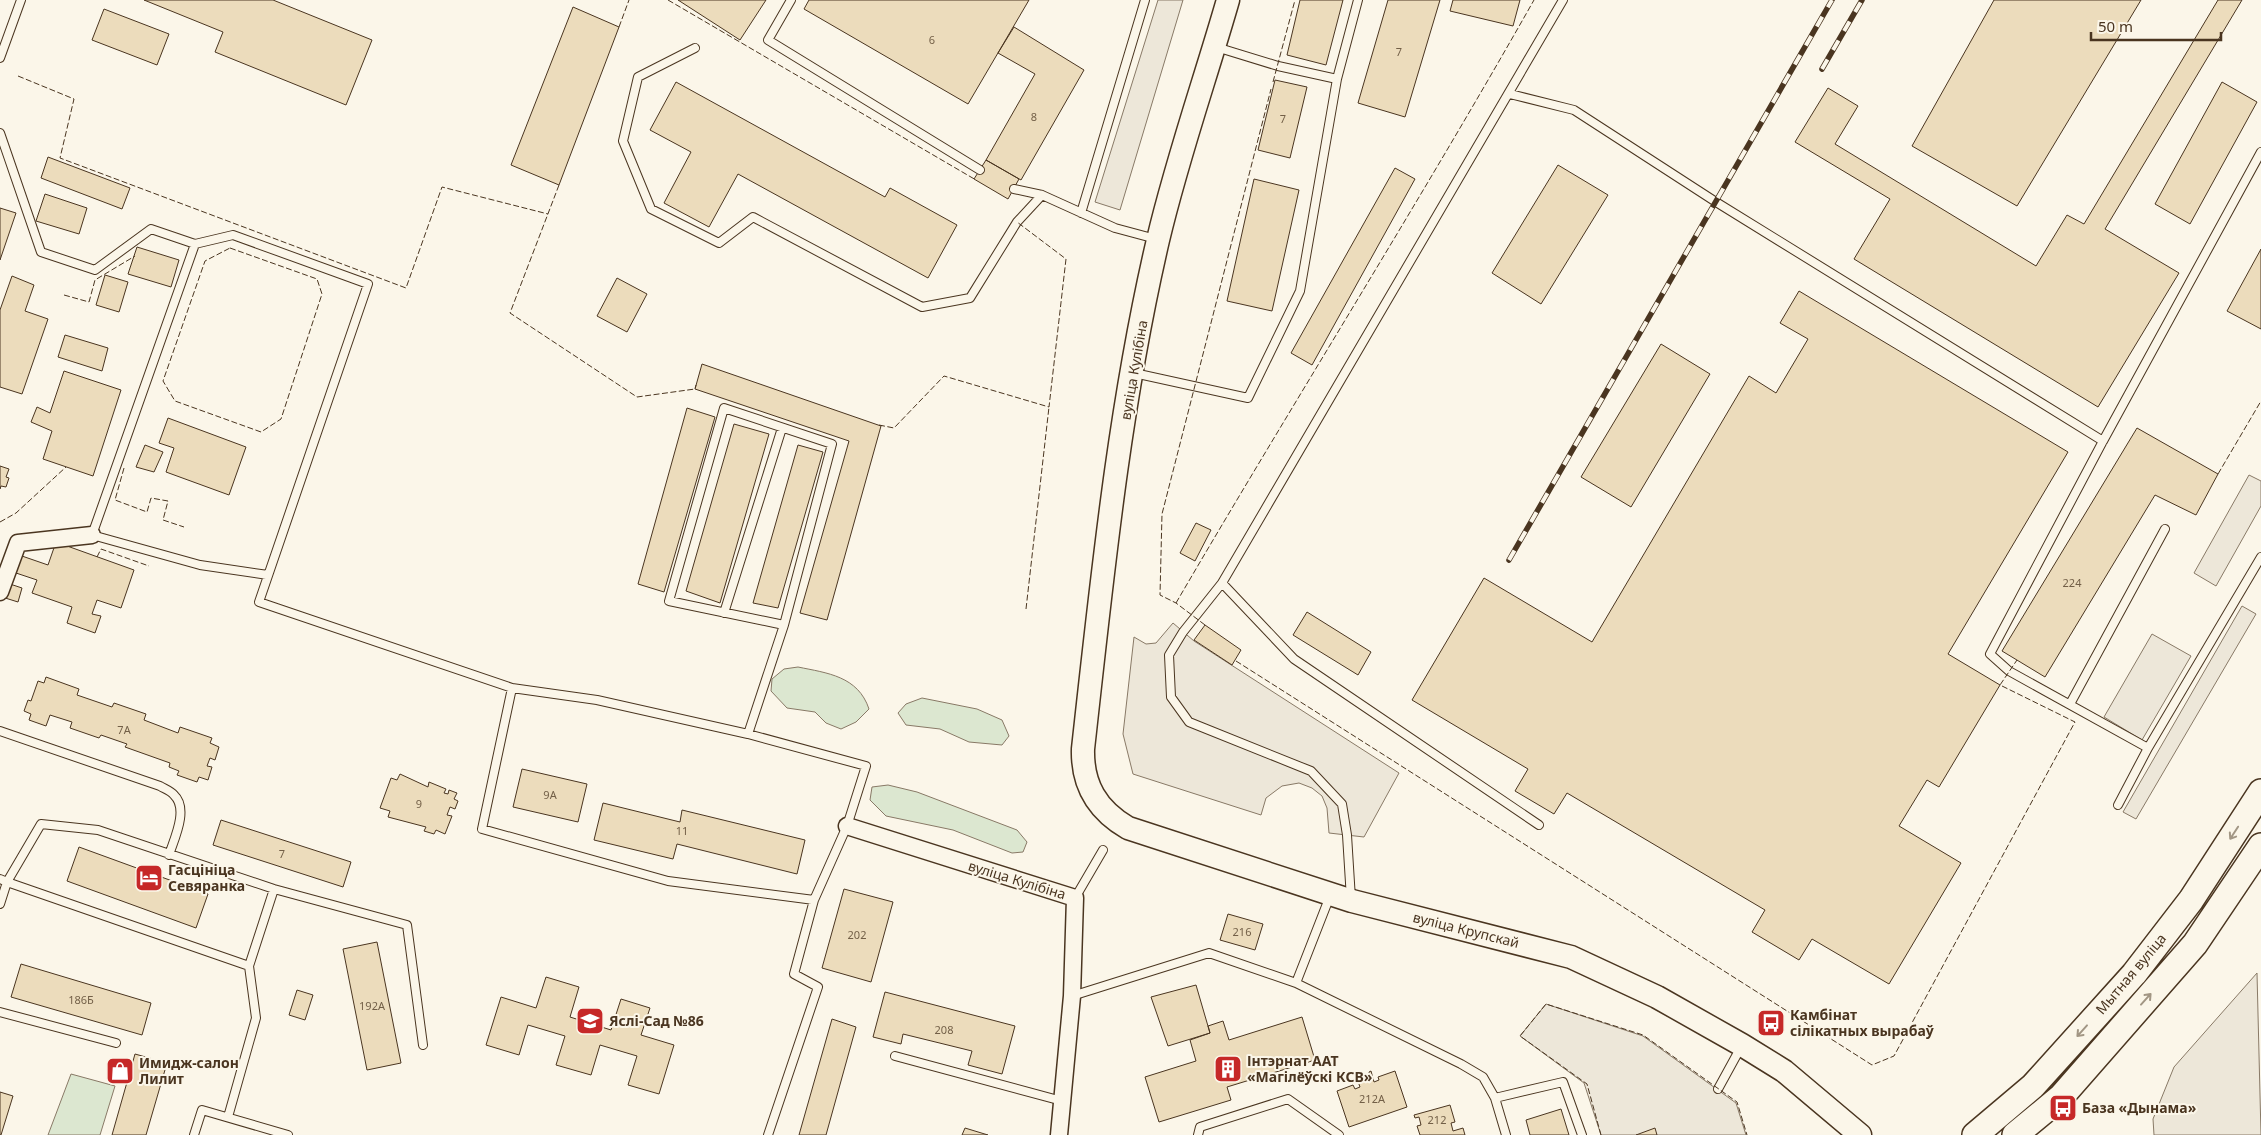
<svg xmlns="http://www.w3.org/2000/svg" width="2261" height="1135" font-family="'Noto Sans',sans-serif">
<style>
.green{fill:#dce7d0;stroke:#887966}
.parking{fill:#ede7d9;stroke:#887966}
.building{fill:#ecdcbc;stroke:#4a3520}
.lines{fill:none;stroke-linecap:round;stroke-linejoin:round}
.lane-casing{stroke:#4a3520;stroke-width:10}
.street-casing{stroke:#4a3520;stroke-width:19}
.secondary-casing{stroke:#4a3520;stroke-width:25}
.primary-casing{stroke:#4a3520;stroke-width:28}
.lane{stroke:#fbf6e9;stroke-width:8}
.street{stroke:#fbf6e9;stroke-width:16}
.secondary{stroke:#fbf6e9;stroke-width:22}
.primary{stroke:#fbf6e9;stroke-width:25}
.rail-casing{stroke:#4a3520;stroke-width:5.5}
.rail{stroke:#fbf6e9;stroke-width:4;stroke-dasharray:11;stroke-linecap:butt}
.fence{stroke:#4a3520;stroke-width:1;stroke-dasharray:6 2.5;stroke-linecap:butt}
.oneway{stroke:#a29684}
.labels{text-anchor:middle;stroke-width:4;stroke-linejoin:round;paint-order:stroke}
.number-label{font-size:11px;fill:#725f47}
.street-label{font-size:14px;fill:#4a3520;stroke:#fbf6e9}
.poi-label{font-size:14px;font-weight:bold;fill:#4a3520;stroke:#fbf6e9;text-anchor:start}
</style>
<rect width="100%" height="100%" fill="#fbf6e9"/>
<path class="green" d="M798 667C827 673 858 676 869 709L856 722 841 729 826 723 815 712 787 708 771 691 772 679 784 669Z
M922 698 977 709 1002 720 1009 736 1002 745 969 742 940 729 906 725 898 713 906 704Z
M888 785 917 792 1017 830 1027 842 1023 852 1012 853 953 830 886 816 870 800 872 787Z
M71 1074 115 1086 100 1135H48Z"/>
<path class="parking" d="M1158 0H1183L1120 210 1095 202Z
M2249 475 2261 481V506L2216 586 2194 573Z
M2242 606 2256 614 2136 819 2123 812Z
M1173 623 1194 641 1399 773 1364 837 1329 833 1327 808 1322 796 1312 788 1299 783 1282 786 1266 798 1261 815 1133 774 1123 734 1134 637 1146 644 1156 643Z
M2152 634 2191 656 2142 740 2104 717Z
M2257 973 2261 1135H2154L2153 1119 2174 1067Z
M1546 1004 1643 1036 1736 1103 1746 1135H1601L1584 1083 1520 1036Z"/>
<path class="building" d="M144 0H273L372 40 346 105 215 52 223 32Z
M678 0H766L740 40Z
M809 0H1029L968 104 804 9Z
M1300 0H1343L1326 65 1287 55Z
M1388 0H1440L1405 117 1358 103Z
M1453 0H1520L1513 26 1450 11Z
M1994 0H2141L2017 206 1912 146Z
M2218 0H2242L2105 229 2179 273 2098 407 1854 259 1890 199 1795 142 1828 88 1858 106 1835 144 2036 266 2067 215 2084 224Z
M573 7 619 27 559 185 511 165Z
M104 9 169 34 157 65 92 40Z
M1014 27 1084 70 1021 180 986 160 1035 74 998 53Z
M1275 80 1307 87 1290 158 1258 150Z
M676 82 885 197 890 188 957 225 928 278 738 174 709 227 664 203 691 152 650 130Z
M2222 82 2257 102 2190 224 2155 204Z
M48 157 130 188 122 209 41 178Z
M986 160 1019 179 1008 199 974 179Z
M1558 165 1608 195 1541 304 1492 273Z
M1395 168 1415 179 1312 365 1291 353Z
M1254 179 1299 190 1272 311 1227 301Z
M45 194 87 208 79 234 36 221Z
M0 208 16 213 0 260Z
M137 247 179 260 171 287 128 274Z
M2261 249V329L2227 311Z
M105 275 128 282 119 312 96 305Z
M12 276 34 285 25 311 48 319 22 394 0 387V310Z
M617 278 647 294 627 332 597 316Z
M1799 291 2068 452 1948 654 2000 685 1939 787 1927 780 1899 826 1961 863 1889 984 1812 939 1799 960 1752 932 1765 910 1567 793 1554 814 1515 791 1528 769 1412 700 1484 578 1592 642 1749 376 1776 393 1808 339 1780 323Z
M65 335 108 348 102 371 58 357Z
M1661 344 1710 374 1631 507 1581 477Z
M702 364 881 426 827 620 800 613 849 441 695 389Z
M64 371 121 390 93 476 43 459 52 431 31 422 37 407 50 413Z
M687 408 715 417 664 592 638 584Z
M168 418 246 447 229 495 166 472 174 448 159 443Z
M734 424 769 434 720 603 686 591Z
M2137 428 2218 474 2196 515 2155 495 2045 677 2002 651Z
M145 445 163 452 154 472 136 467Z
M798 445 823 452 778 608 753 603Z
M0 466 9 469 6 477 9 478 6 487 1 486 0 489Z
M1196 523 1211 530 1195 561 1180 553Z
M56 542 134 570 121 608 97 600 92 614 101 616 95 633 67 623 72 607 32 593 37 580 13 572 19 555 48 565Z
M7 583 22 588 18 602 2 597Z
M1307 612 1371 652 1358 675 1293 635Z
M1205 625 1241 650 1232 665 1194 640Z
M46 677 79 689 77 695 112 707 114 703 146 714 144 720 178 733 180 727 212 738 210 743 219 747 215 760 210 758 207 766 212 767 208 780 199 777 197 782 177 775 179 771 169 767 170 763 125 747 127 744 101 735 99 738 70 728 72 722 50 715 46 726 29 720 31 714 24 711 28 700 31 701 38 681 44 683Z
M522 769 587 784 578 822 513 807Z
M400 774 428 787 429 782 446 789 444 793 448 794 449 790 457 793 454 799 458 801 455 809 450 807 447 815 452 816 445 834 436 830 434 834 424 831 426 827 388 817 390 811 380 808 391 778 397 780Z
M603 803 680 822 682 810 805 840 797 874 677 844 673 859 594 840Z
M221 820 351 862 343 887 213 845Z
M79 847 208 894 196 928 67 881Z
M844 889 893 902 871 982 822 968Z
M1228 914 1263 924 1255 950 1220 940Z
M377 942 401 1063 367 1070 343 949Z
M21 964 151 1003 142 1035 11 997Z
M546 977 579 987 570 1017 611 1030 621 999 650 1008 641 1035 674 1045 659 1094 628 1085 637 1056 600 1045 591 1075 556 1065 565 1036 528 1025 519 1055 486 1045 501 997 536 1008Z
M1196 985 1210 1033 1168 1046 1151 997Z
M297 990 313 995 305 1020 289 1015Z
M885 992 1015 1026 1002 1074 968 1065 972 1051 903 1034 901 1044 873 1037Z
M1302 1017 1315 1060 1227 1087 1231 1100 1159 1122 1145 1077 1196 1061 1190 1040 1210 1033 1208 1026 1223 1021 1229 1040Z
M832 1019 856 1027 826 1135H799Z
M135 1054 167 1063 146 1135H112Z
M1371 1071 1374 1082 1379 1080 1378 1077 1395 1071 1407 1107 1349 1127 1337 1091 1353 1085 1355 1089 1360 1087 1356 1076 1359 1075 1360 1079 1362 1078 1361 1074H1363L1364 1078 1370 1076 1369 1072Z
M0 1092 13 1096 1 1135H0Z
M1450 1105 1455 1122 1451 1123 1453 1131 1463 1128 1465 1135H1420L1417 1126 1421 1125 1419 1117 1415 1118 1414 1115Z
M1561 1109 1569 1135H1530L1526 1120Z
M965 1128 988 1135H962Z
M1655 1128 1657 1135H1636Z"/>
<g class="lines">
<defs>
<path id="lane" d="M791 0 768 40 980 170
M695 48 638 77 623 141 651 209 719 243 753 217 922 307 970 298 1017 222 1042 195
M0 58 21 0
M1337 79 1358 0
M1510 94 1574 110 1716 202 2103 441 2261 152
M0 133 41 252 95 270 151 229 195 244 233 235 368 284 259 602 512 688 597 700 748 734 866 766 847 826 814 900 794 974 818 987 768 1135
M1014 189 1042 195 1115 228 1156 239
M1081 213 1145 0
M195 244 92 535 200 565 268 575
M1134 373 1248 398 1300 291 1337 79 1278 66 1216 47
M2103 441 1990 654 2009 671 2148 748
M1222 583 1563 0
M724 613 782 428
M512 688 482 829 668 881 814 900
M2070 704 2165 529
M0 731 160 786C165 789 171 791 174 795 189 809 174 839 169 855
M748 734 784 625 832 444 724 408 669 601 784 625
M2118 805 2148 748 2261 557
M0 879 7 882 0 904
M1075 898 1103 850
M1351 899 1347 835 1342 804 1311 771 1189 722 1171 697 1169 655 1183 632 1222 583 1294 659 1539 825
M249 966 7 882 41 824 98 830 274 889 407 925 423 1045
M1296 983 1461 1064 1483 1077 1495 1098 1506 1135
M1072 996 1209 953 1296 983 1330 896
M0 1012 116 1043
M895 1056 1062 1101
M1718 1089 1741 1047
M1495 1098 1563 1082 1582 1135
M228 1117 256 1018 249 966 274 889
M194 1135 202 1110 288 1135
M1198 1135 1200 1127 1288 1099 1339 1135"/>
<path id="street" d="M0 592 18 543 92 535
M847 826 1075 898 1072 996 1059 1135"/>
<path id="secondary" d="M1228 0C1205 80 1177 159 1158 240 1119 407 1102 579 1083 749 1082 785 1097 810 1128 828L1352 901 1571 957 1657 997 1742 1045 1784 1071 1860 1135"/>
<path id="primary" d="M1975 1135 2033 1086 2134 974 2191 900 2261 792
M2015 1135 2061 1097 2195 944 2261 846"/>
</defs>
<use href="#lane" class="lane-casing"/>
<use href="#street" class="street-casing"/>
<use href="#secondary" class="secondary-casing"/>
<use href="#primary" class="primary-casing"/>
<use href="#lane" class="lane"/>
<use href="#street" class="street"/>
<use href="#secondary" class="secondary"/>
<use href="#primary" class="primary"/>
<defs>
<path id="rail" d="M1822 69 1862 0
M1509 560 1832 0"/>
</defs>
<use href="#rail" class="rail-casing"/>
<use href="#rail" class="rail"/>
<path class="fence" d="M668 0 976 180
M619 27 629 0
M18 76 74 99 60 158 406 288 442 187 548 214
M1273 82 1295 0
M559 185 510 313 637 397 695 389 696 385
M230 248 317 279 322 294 281 419 261 432 175 401 163 381 205 261Z
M64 295 89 302 95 280 135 256
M879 425 894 428 944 376 1049 407 1066 259 1017 222
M124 468 115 500 147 512 151 498 168 501 163 520 184 527
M2218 474 2261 401
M0 522 16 513 66 467
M97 557 101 549 149 566
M1176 603C1294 401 1419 203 1534 0
M1026 609 1049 407
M1205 625 1176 603 1160 595 1162 514 1271 89
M1236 661 1872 1065 1894 1056 2075 722 2000 685 2017 660
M1601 1135 1587 1084 1520 1036 1546 1004 1643 1035 1737 1102 1747 1135"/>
</g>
<defs><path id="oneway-shaft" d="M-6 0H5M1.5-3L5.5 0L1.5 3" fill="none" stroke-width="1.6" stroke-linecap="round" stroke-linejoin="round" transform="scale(1.25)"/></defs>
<g class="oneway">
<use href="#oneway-shaft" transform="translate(2234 833) rotate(123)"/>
<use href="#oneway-shaft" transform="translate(2146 999) rotate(-48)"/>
<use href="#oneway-shaft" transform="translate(2082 1031) rotate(132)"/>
</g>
<defs>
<symbol id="hotel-square" viewBox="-11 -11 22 22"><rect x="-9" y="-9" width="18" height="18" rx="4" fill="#c62828" stroke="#fbf6e9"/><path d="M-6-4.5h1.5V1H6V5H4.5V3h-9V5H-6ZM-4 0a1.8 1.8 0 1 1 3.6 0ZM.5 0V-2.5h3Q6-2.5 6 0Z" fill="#fff"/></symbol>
<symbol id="school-square" viewBox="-11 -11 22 22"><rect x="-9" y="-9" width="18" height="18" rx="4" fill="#c62828" stroke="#fbf6e9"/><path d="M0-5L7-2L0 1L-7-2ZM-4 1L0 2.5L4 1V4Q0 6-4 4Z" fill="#fff"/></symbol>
<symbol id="bus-square" viewBox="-11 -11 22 22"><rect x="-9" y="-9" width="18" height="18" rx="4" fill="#c62828" stroke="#fbf6e9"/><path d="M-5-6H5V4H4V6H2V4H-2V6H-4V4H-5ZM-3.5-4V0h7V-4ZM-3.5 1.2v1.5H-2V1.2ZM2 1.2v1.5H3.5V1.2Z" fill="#fff"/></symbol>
<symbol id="building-square" viewBox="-11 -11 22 22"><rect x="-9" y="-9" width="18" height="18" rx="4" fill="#c62828" stroke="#fbf6e9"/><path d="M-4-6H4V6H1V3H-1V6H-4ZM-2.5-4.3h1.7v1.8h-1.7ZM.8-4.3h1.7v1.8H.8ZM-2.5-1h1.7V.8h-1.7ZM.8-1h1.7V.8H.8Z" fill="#fff"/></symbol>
<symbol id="shop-square" viewBox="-11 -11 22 22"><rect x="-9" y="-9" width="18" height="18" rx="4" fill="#c62828" stroke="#fbf6e9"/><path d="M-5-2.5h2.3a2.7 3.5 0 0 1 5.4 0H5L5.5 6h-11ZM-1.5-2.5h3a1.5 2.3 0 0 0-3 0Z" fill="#fff"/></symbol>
</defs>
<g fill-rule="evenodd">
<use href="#hotel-square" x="133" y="862" width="32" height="32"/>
<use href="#school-square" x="574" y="1005" width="32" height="32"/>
<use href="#bus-square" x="1755" y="1007" width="32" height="32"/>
<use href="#building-square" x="1212" y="1053" width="32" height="32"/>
<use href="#shop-square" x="104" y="1055" width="32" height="32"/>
<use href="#bus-square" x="2047" y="1092" width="32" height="32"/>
</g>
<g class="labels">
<g class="number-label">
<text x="932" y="44">6</text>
<text x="1399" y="56">7</text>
<text x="1034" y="121">8</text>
<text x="1283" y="123">7</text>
<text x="2072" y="587">224</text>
<text x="124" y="734">7А</text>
<text x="550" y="799">9А</text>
<text x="419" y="808">9</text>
<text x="682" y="835">11</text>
<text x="282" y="858">7</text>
<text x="1242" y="936">216</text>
<text x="857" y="939">202</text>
<text x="81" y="1004">186Б</text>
<text x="372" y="1010">192А</text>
<text x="944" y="1034">208</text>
<text x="1372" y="1103">212А</text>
<text x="1437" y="1124">212</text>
</g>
<g class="street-label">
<text transform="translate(1134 370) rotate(-80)" y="5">вуліца Кулібіна</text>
<text transform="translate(1017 880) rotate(17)" y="5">вуліца Кулібіна</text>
<text transform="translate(1466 930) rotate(14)" y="5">вуліца Крупскай</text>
<text transform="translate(2131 974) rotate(-50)" y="5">Мытная вуліца</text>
</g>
<g class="poi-label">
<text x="168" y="875">Гасцініца<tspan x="168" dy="16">Севяранка</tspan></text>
<text x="1790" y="1020">Камбінат<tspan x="1790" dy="16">сілікатных вырабаў</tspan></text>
<text x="609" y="1026">Яслі-Сад №86</text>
<text x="1247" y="1066">Інтэрнат ААТ<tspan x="1247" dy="16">«Магілёўскі КСВ»</tspan></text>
<text x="139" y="1068">Имидж-салон<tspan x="139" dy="16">Лилит</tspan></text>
<text x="2082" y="1113">База «Дынама»</text>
</g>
</g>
<path d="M2091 32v8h130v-8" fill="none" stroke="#4a3520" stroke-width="2.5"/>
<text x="2098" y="32" font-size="15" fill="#4a3520" stroke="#fbf6e9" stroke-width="4" paint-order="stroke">50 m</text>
</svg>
